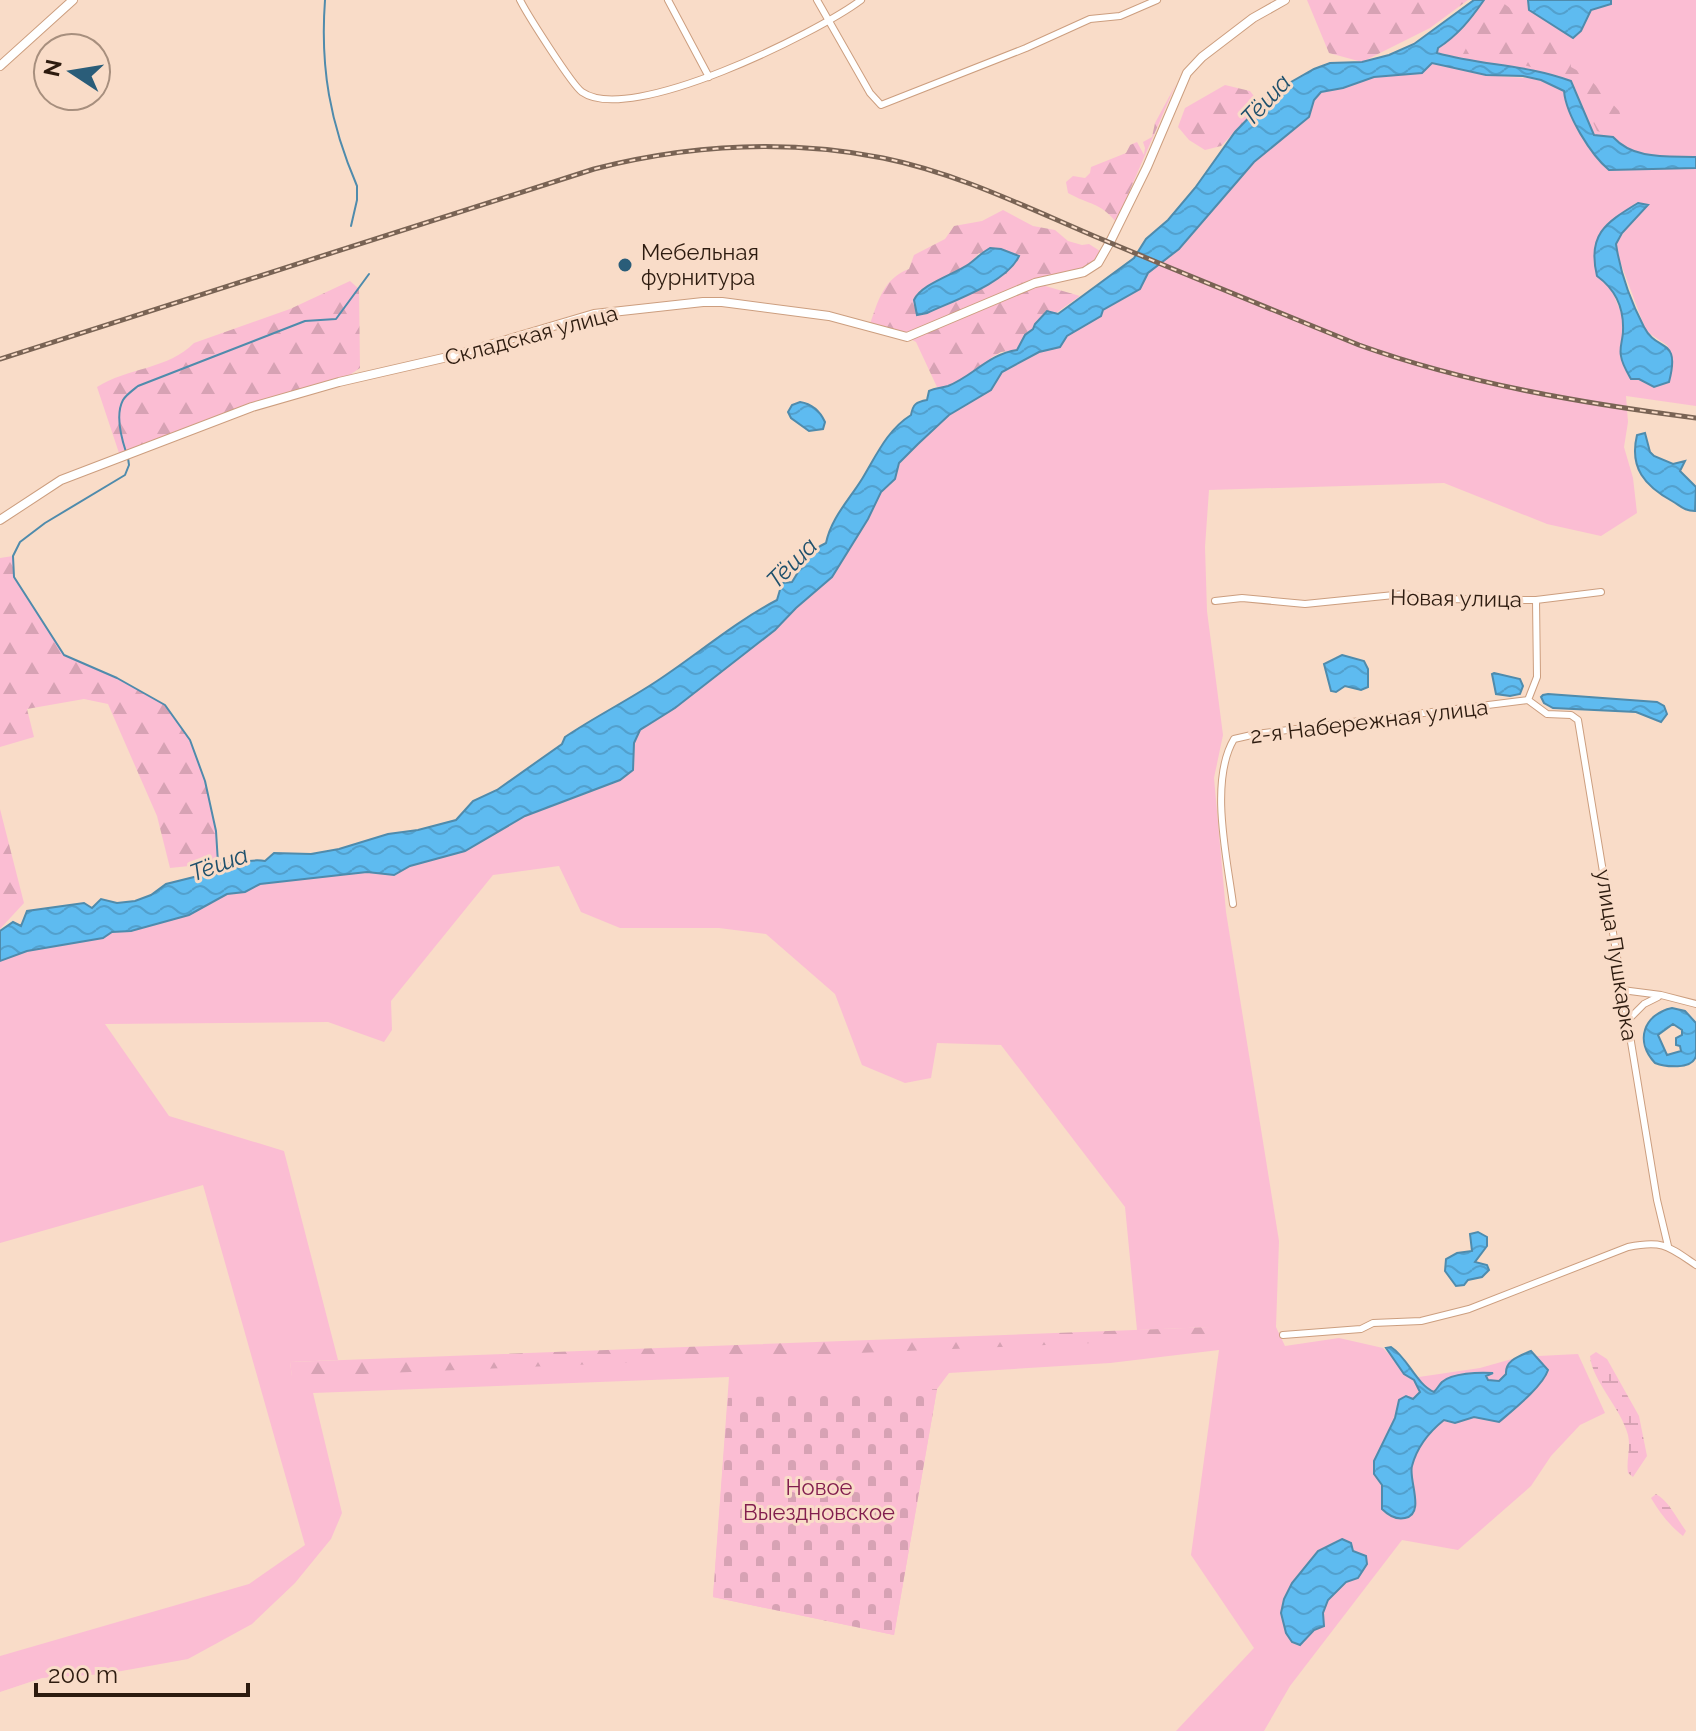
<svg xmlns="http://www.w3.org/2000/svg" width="1696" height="1731" font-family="Raleway,sans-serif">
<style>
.grass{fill:#fbbdd3;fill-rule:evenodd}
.forest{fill:url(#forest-firs);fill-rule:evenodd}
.wetland{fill:url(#wetland-marsh)}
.cemetery{fill:url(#cemetery-stones)}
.water{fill:url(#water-waves);stroke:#4f8bac;stroke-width:2;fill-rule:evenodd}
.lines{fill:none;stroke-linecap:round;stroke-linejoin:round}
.stream{stroke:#4f8bac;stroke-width:2}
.minor-casing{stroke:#cc9e7f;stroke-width:8}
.tertiary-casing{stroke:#cc9e7f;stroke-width:10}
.minor{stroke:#fff;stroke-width:6}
.tertiary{stroke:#fff;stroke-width:8}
.rail-casing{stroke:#796354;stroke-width:5}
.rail{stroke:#f9dcc8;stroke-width:2;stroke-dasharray:6;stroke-linecap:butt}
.poi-dot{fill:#2a5d79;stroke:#f9dcc8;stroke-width:3}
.labels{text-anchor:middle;stroke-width:6;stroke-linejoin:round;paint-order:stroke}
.poi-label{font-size:22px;fill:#2d1b0f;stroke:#f9dcc8;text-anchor:start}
.street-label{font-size:22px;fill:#2d1b0f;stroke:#f9dcc8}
.park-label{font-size:22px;fill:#821e4e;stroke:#f9dcc8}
.water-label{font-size:24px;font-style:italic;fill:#1e506c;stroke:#f9dcc8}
</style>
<defs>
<pattern id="forest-firs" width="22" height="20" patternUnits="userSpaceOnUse" patternTransform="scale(2)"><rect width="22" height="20" fill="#fbbdd3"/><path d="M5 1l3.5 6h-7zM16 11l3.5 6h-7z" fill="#d7a2b4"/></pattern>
<pattern id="wetland-marsh" width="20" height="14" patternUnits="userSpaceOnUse" patternTransform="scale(2)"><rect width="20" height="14" fill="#fbbdd3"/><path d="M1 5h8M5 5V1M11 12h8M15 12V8" fill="none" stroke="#d7a2b4"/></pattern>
<pattern id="cemetery-stones" width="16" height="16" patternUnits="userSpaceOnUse" patternTransform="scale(2)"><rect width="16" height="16" fill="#fbbdd3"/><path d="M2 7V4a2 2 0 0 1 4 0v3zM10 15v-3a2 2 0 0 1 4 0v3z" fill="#d7a2b4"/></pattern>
<pattern id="water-waves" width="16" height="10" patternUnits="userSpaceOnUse" patternTransform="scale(2)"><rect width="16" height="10" fill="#5ebbf0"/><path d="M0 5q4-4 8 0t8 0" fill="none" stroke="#52a0cd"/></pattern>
</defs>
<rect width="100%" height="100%" fill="#f9dcc8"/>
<path class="grass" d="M1484 0H1696V157C1666 156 1634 160 1613 137L1594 135 1571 81C1526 64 1482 66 1437 53L1438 48C1458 35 1470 20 1484 0Z
M1432 63C1457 67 1484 76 1509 77 1535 78 1540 79 1564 91 1566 114 1591 156 1609 170L1696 168V406L1626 396 1628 422 1624 447 1633 478 1637 513 1601 536 1547 524 1444 483 1209 490 1205 547 1207 611 1223 735 1214 778 1226 912 1279 1241 1276 1327 1285 1346 1339 1338 1383 1348 1412 1378 1480 1368 1519 1357 1578 1354 1605 1413 1580 1425 1551 1456 1531 1486 1458 1550 1402 1540 1290 1686 1264 1731H1176L1254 1648 1191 1555 1219 1350 1110 1363 949 1373 937 1389 894 1635 713 1597 729 1377 313 1393 342 1513 331 1539 295 1583 252 1624 188 1659 105 1674 42 1678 0 1692V1656L249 1584 305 1545 203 1185 0 1243V961L27 951 103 938 112 932 131 931 189 915 227 894 245 892 260 884 367 872 394 875 410 866 465 851 525 816 588 793 633 770 634 743 640 730 675 708 775 630 850 547 868 519 881 492 895 479 899 463 918 444 949 415 991 390 1002 372 1039 352 1060 347 1067 336 1103 310 1140 289 1148 273 1179 249 1254 162 1321 92 1343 88 1374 77 1422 73ZM1614 218 1632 220 1616 244 1618 256 1646 331 1668 346 1654 387 1639 379H1631L1620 354 1623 330 1622 315 1610 286ZM559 866 581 912 620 928H719L766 934 835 994 862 1065 905 1083 931 1078 937 1043 1001 1045 1125 1207 1137 1330 1212 1327 292 1376 290 1362 338 1360 284 1151 169 1116 105 1024 328 1022 384 1042 392 1030 391 1001 493 875Z"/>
<path class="forest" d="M1307 0H1468L1430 28 1362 62 1329 53Z
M1491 0H1499L1569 51 1571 67 1587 76 1619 111 1631 144 1621 138 1597 131 1574 80 1521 64 1463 54Z
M1176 84 1116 222C1100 202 1089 205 1068 193L1066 182 1073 176 1085 178 1090 173 1091 167 1126 153 1130 145 1137 142 1144 155 1145 148 1143 142 1152 137 1155 123Z
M1225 85 1250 91 1261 105 1221 146 1205 150 1189 140 1178 127 1185 108Z
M1003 210 1033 226 1055 230 1068 241 1082 245 1089 244 1100 251V255L1086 267 909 334 870 324C878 301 884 278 909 269L914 255 945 239 954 226 982 221ZM979 253 1008 270 987 284 945 304 919 291 969 264Z
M350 281 359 289 360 368 339 382 119 453 97 387C127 368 169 369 194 343L290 309Z
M1035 283 1080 296 1025 335 1017 350 1001 352 992 357 982 368 946 387H937L916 342 907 337Z
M13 556 14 577 64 655 117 678 165 705 190 740 205 781 216 831 218 863 170 868 157 816 108 704 84 699 27 709 34 737 0 747V558Z
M0 809 24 903 0 929Z
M1213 1327V1338L292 1377 290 1362Z"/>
<path class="wetland" d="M1596 1352 1607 1359 1639 1416 1647 1456 1633 1477 1628 1473C1626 1460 1631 1448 1628 1435 1621 1408 1592 1381 1590 1356Z
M1656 1494C1669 1501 1677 1519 1686 1531L1683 1536C1670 1526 1659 1512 1651 1498Z"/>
<path class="cemetery" d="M937 1389 894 1635 713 1597 728 1398Z"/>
<path class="water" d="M1474 0H1484C1470 20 1458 35 1438 48L1437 53C1483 66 1525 64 1571 81L1594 135 1613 137C1634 160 1666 156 1696 157V168L1609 170C1591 155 1566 115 1564 91L1541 80 1523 76 1486 75 1432 63 1422 73 1374 77 1343 88 1321 92 1314 100 1309 117 1254 162 1179 249 1148 273 1140 289 1103 310 1101 316 1067 336 1060 347 1039 352 1002 372 991 390 949 415 918 444 899 463 895 479 881 492 868 519 832 577 796 608 775 630 675 708 640 730 634 743 633 770 620 780 525 816 465 851 410 866 394 875 367 872 260 884 245 892 227 894 189 915 131 931 112 932 103 938 27 951 0 961V931L13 922 21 926 27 911 84 903 92 908 101 899 117 903 135 901 151 895 166 884 198 876 218 863C234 865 249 858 265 861L274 853 311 854 339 849 388 834 418 830 456 820 473 801 497 790 562 744 565 737C596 716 629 700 660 679 699 653 735 622 777 600L782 583 792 582C803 565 807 552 826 543 831 518 849 500 862 479 876 456 887 430 911 415 913 404 916 402 927 400L929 391C935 388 942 388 948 386 973 376 989 354 1017 350L1025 335 1033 329 1035 324 1047 311 1058 314 1134 258 1146 239 1168 220 1195 188 1235 132 1261 105 1291 82 1314 69 1330 63 1362 62 1389 55 1414 44Z
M1528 0H1611V4L1591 10 1581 31 1573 38 1529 10Z
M1638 203 1648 205 1622 233 1616 244C1620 271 1631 302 1644 327 1657 353 1681 336 1669 382L1654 387 1639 379H1631C1627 372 1622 364 1621 356 1619 348 1623 339 1623 331 1624 308 1615 289 1597 276 1587 235 1605 223 1638 203Z
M990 248 1001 249 1019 256C1007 283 952 301 927 313L917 315 914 300C921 284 953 275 969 264 976 259 981 253 990 248Z
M800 402C813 404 820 411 825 422L823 429 809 431 791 418 788 412 792 405Z
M1645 433 1650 452 1654 456 1673 464 1685 461 1680 471 1696 487 1695 511C1684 511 1681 506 1672 501 1645 486 1629 468 1637 435Z
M1342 655 1364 661 1368 669V687L1361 690 1345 686 1336 692 1331 691 1324 664Z
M1494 673 1520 679 1523 686 1520 694 1510 696 1496 694 1492 674Z
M1548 694 1657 702 1664 706 1667 714 1661 722 1636 712 1553 708 1544 703 1541 697 1543 695Z
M1672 1008 1685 1011 1696 1023C1696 1033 1696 1047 1696 1056 1692 1070 1665 1067 1655 1063 1634 1041 1644 1014 1672 1008ZM1673 1024 1682 1030V1035L1676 1038V1045L1680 1046 1681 1051 1667 1055 1658 1035Z
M1478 1232 1487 1237V1246L1475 1262 1487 1265 1489 1270 1482 1277 1468 1280 1464 1285 1456 1286 1445 1271 1446 1259 1457 1253 1472 1251 1470 1234Z
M1391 1347C1408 1358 1416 1384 1434 1392 1437 1389 1439 1385 1442 1382 1452 1373 1479 1372 1493 1373L1486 1376 1488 1380 1499 1381 1506 1374C1505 1360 1520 1356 1531 1351L1548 1370C1543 1386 1513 1410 1499 1422L1474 1417 1455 1423 1444 1420C1429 1432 1417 1447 1412 1466 1408 1479 1426 1514 1405 1518 1396 1520 1388 1515 1382 1509V1485L1374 1474V1461L1395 1418 1399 1400 1406 1396 1413 1399 1420 1392 1414 1380 1404 1374 1386 1348Z
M1342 1539 1351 1543 1353 1551 1366 1556 1367 1564 1358 1578 1346 1582 1328 1600 1323 1613 1324 1626 1314 1630 1300 1645 1292 1642 1286 1633 1281 1613 1284 1599 1292 1583 1318 1551Z"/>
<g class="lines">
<path class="stream" d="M325 0C320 68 330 123 357 186V200L351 226
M126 452C121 437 115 415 123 400 126 395 133 390 138 386L305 321 336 319 369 274
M128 458 129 465 125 475 45 523 20 542 13 556 14 577 64 655 117 678 165 705 190 740 205 781 216 831 218 863"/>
<defs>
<path id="minor" d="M520 0C527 14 572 85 582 92 630 126 817 33 861 0
M668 0 709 77
M817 0 870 93 881 105 1026 48 1090 19 1120 16 1157 0
M1215 601 1242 598 1305 604 1404 594 1437 599 1536 600 1601 592
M1528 700 1547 714 1571 715 1578 720 1657 1200 1668 1246
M1528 700 1537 677 1536 600
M1233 904C1227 858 1209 781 1234 739L1256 734 1528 700
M1622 990 1661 995 1696 1004
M1627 1021 1644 1004 1658 997
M1283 1335 1361 1329 1373 1323 1421 1321 1469 1309 1628 1247C1663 1240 1668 1246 1696 1265"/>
<path id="tertiary" d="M0 66 73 0
M0 520 61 480 252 407 339 382 452 356 594 314 703 302H722L829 316 907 337 1035 283 1084 272 1098 263 1110 242 1147 167 1187 73 1202 57 1253 18 1285 0"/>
</defs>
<use href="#minor" class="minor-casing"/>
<use href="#tertiary" class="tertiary-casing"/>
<use href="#minor" class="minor"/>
<use href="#tertiary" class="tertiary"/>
<defs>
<path id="rail" d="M0 359 594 169C688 145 787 139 883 158 957 173 1026 207 1094 236 1182 273 1270 309 1359 345 1468 384 1581 403 1696 418"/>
</defs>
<use href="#rail" class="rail-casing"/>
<use href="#rail" class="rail"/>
</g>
<circle class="poi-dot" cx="625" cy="265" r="8"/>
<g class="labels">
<g class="poi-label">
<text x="641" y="260">Мебельная<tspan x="641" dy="25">фурнитура</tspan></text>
</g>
<g class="street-label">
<text transform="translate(531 335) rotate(-15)" y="8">Складская улица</text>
<text transform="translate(1456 598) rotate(1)" y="8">Новая улица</text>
<text transform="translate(1369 721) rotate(-7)" y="8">2-я Набережная улица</text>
<text transform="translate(1617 955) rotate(81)" y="8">улица Пушкарка</text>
</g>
<g class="park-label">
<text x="819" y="1495">Новое<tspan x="819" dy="25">Выездновское</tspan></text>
</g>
<g class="water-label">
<text transform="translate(1266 100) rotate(-47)" y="8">Тёша</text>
<text transform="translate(792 563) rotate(-45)" y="8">Тёша</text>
<text transform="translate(219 864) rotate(-20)" y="8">Тёша</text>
</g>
</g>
<g transform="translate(72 72) rotate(282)"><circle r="38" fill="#f9dcc8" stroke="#a78f7e" stroke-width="2"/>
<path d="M0-6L14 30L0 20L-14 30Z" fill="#2a5d79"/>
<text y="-12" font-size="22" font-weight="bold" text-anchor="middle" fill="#2d1b0f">N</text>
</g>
<path d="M36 1683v12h212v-12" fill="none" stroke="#2d1b0f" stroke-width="4"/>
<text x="48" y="1683" font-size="24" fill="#2d1b0f" stroke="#f9dcc8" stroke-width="6" paint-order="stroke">200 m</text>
</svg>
